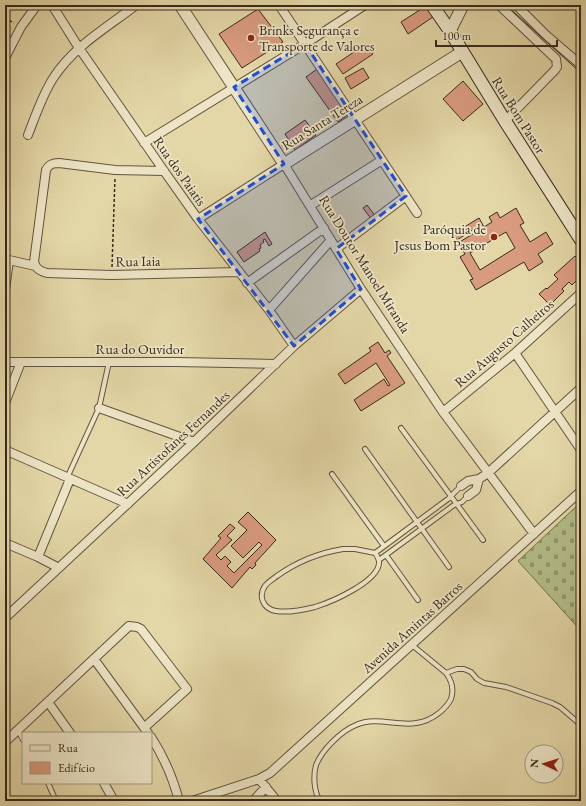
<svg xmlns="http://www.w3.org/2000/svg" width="586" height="806" font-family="'EB Garamond',serif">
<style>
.cemetery{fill:url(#cemetery-stones);stroke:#757452}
.building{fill:#d99b7f;stroke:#372a1d;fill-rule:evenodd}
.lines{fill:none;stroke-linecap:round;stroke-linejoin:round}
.service-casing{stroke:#625540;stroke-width:6}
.minor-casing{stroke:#625540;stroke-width:10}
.tertiary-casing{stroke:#625540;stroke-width:13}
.secondary-casing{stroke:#372a1d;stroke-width:14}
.path{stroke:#372a1d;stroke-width:1.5;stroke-dasharray:3 2;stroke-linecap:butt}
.service{stroke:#ede5c6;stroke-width:4}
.minor{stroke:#ede5c6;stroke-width:8}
.tertiary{stroke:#ede5c6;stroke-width:11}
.secondary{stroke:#ede5c6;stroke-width:12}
.tram{stroke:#372a1d;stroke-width:1}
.marked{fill:#1d4ed8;fill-opacity:0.2;stroke:#1d4ed8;stroke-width:3;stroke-dasharray:8 5;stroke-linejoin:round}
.poi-dot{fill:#8f2418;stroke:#ede5c6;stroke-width:1.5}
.labels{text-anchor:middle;stroke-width:3.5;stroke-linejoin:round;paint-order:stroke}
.poi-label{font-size:14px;fill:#372a1d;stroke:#ede5c6;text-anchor:start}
.street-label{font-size:14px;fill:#372a1d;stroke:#ede5c6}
</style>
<defs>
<pattern id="cemetery-stones" width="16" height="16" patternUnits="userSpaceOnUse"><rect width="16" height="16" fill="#b3be88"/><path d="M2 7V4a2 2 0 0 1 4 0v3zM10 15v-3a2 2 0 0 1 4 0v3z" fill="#929b6f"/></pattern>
</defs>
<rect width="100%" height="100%" fill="#e4d7a7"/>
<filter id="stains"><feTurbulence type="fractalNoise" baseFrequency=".005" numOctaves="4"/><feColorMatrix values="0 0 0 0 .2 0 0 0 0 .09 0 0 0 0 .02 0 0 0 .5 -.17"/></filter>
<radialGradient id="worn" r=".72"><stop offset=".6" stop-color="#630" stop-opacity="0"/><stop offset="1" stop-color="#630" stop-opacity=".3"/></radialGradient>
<path class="cemetery" d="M581 502V631L518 561Z"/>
<path class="building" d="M426 6 433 17 408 34 401 22Z
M258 9 283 42 242 68 219 34Z
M366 44 373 54 343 74 336 64Z
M363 68 369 78 351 89 345 78Z
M317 69 349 114 338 122 306 77Z
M463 81 483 104 463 121 443 99Z
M305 120 316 135 295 150 285 134Z
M367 205 376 217 372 220 363 208Z
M516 208 524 223 520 225 530 242 546 232 553 244 538 254 543 262 529 271 524 262 476 290 470 280 473 279 460 257 465 254 458 243 476 232 474 229 457 240 453 234 479 218 484 227 492 222 489 217 497 212 500 218ZM506 232 515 248 480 270 470 253Z
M265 232 272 244 269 246 265 239 263 240 264 242 260 245 261 248 259 249 260 251 244 262 237 252Z
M575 256 581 262V276L572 285 569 282 562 289 564 291 550 305 539 294 546 288 547 289 558 279 554 275Z
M378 342 385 353 389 350 391 353 387 356 405 383 361 411 354 400 384 379 388 386 390 385 376 363 345 384 338 374 371 351 369 348Z
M248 512 276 540 255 563 256 565 252 569 250 567 232 588 203 559 221 538 218 536 230 524 235 528 227 536 232 540 216 555 221 560 225 556 231 562 227 566 234 573 262 545 259 542 243 558 231 546 247 530 238 522Z"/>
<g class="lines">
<defs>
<path id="service" d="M401 428 483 540
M365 449 449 567
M332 474 384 546
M67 478 99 408 109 362
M343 549H355L375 553C377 555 378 558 379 561 381 581 331 602 315 607 303 610 288 613 276 611 263 609 258 596 265 586 268 582 273 579 277 576 298 561 318 553 343 549Z
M375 553 448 499 461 486
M386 555 418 600
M379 560 454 505 462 502 468 496
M446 673 457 669H464L471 672 477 679 484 683 506 687 552 703 560 707 581 725
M18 730 23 740
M48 783 56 801
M320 801C314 792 313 776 316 765 322 750 341 731 356 725 384 713 410 736 439 713 444 709 448 705 451 699 454 690 452 681 446 673L412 645"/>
<path id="minor" d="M52 5 79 48 164 171 198 219 269 310 294 346
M279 5 417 213
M499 5 556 59 557 67 555 70 505 121
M516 5 546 35 581 65
M5 58 21 27 37 5
M28 135C35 117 43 93 54 77 74 46 108 27 136 5
M144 143 305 44 365 5
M164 171 115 170 59 163C53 163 49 164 46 170L34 262C36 269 40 271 47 273L112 275 238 272
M311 205 382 160
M198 219 284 164 361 289 443 412 534 534
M336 249 406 196
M5 259 35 266
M247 283 324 228
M5 290 9 260
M269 310 331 240
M515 353 581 450
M5 362H176L276 364
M5 403 21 362
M99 408 194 442
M443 412 515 353 581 293
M5 450 128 504
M461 486 468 481 479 479
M468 496 476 490 479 479 488 473 581 388
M5 543 38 557 59 568
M38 557 70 479
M5 618 194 442 294 346 361 289
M94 659 148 733
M48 702 70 733
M151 737C164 757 173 778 179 801
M5 742 129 626 137 627 141 629 187 689 145 727
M259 779 277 801
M104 783 114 801
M192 801 259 779 270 773 581 491
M253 801 266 787"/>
<path id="tertiary" d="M180 5 284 164 462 52
M450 31 463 5"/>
<path id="secondary" d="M432 5 450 31 505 121 581 240"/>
</defs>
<use href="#service" class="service-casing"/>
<use href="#minor" class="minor-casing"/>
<use href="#tertiary" class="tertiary-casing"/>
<use href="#secondary" class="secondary-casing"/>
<path class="path" d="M5 18 14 23
M112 267 115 177"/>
<use href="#service" class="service"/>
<use href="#minor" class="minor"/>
<use href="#tertiary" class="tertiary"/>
<use href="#secondary" class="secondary"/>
<path class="tram" d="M506 5 581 73"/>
</g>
<path class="marked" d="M305 44 406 196 336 249 361 289 294 346 198 219 284 164 234 87Z"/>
<g class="poi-dot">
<circle cx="251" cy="38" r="4"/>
<circle cx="494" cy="237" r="4"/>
</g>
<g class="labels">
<g class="poi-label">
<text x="259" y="35">Brinks Segurança e<tspan x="259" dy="16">Transporte de Valores</tspan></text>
<text x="486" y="234" text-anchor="end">Paróquia de<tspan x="486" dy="16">Jesus Bom Pastor</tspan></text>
</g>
<g class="street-label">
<text transform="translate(519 115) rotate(58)" y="5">Rua Bom Pastor</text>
<text transform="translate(322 122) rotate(-32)" y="5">Rua Santa Tereza</text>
<text transform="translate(180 171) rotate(55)" y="5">Rua dos Paiatis</text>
<text transform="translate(138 261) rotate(-1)" y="5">Rua Iaia</text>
<text transform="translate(365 264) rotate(58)" y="5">Rua Doutor Manoel Miranda</text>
<text transform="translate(504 343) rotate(-41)" y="5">Rua Augusto Calheiros</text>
<text x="140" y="354">Rua do Ouvidor</text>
<text transform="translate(173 443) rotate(-43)" y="5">Rua Artistofanes Fernandes</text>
<text transform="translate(412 627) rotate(-42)" y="5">Avenida Amintas Barros</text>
</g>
</g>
<rect width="586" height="806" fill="none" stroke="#e4d7a7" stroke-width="20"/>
<rect x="6" y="6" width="574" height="794" fill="none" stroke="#372a1d" stroke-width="2"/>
<rect x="10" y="10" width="566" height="786" fill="none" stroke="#372a1d"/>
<rect x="22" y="732" width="130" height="52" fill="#ede5c6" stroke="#a49a82"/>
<rect x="30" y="745" width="20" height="6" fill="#ede5c6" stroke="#a49a82"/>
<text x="58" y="752" font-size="12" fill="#372a1d">Rua</text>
<rect x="30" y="762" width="20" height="12" fill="#d99b7f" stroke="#a49a82"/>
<text x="58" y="772" font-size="12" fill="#372a1d">Edifício</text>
<g transform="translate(544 764) rotate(274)"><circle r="19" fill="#ede5c6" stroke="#a49a82"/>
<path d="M0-3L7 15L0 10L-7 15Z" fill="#8f2418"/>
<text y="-6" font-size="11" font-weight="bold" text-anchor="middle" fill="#372a1d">N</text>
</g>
<path d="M436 40v6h121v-6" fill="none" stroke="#372a1d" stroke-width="2"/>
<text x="442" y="40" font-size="12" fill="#372a1d" stroke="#ede5c6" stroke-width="3" paint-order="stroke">100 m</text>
<rect width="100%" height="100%" filter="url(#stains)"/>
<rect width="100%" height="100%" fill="url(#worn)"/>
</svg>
